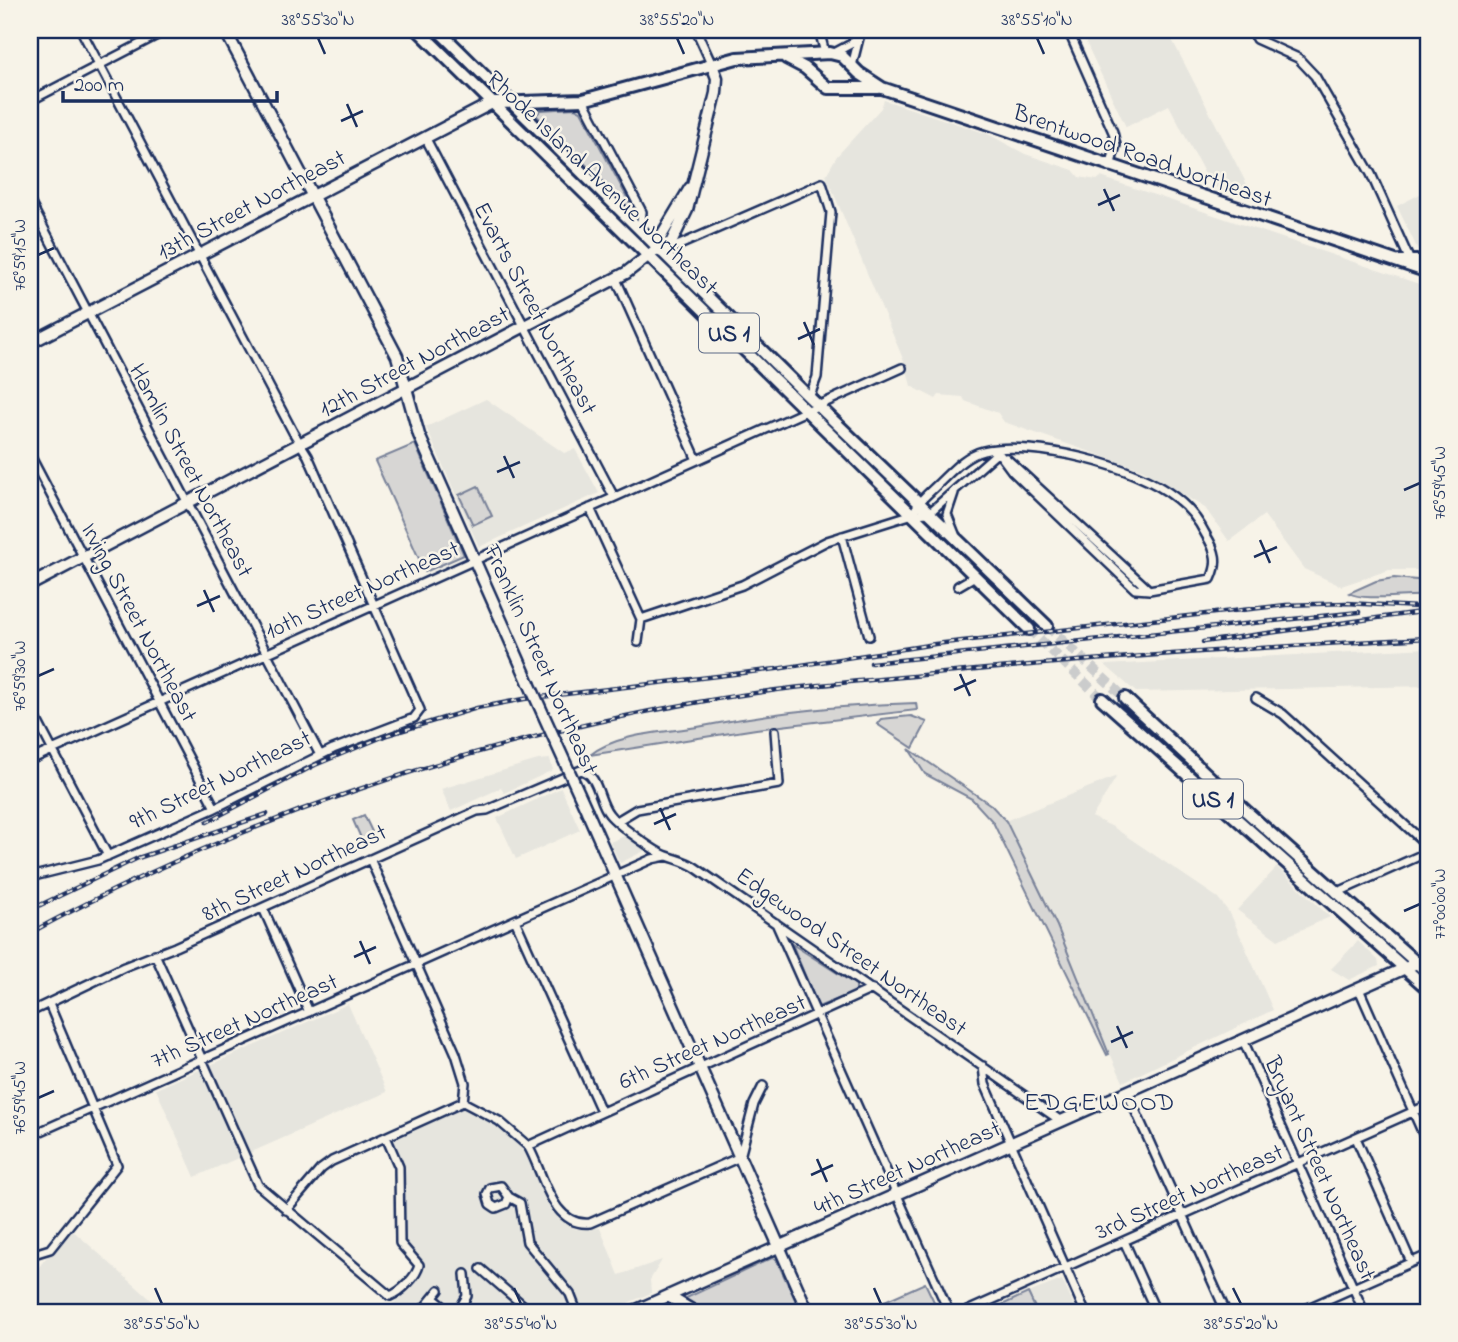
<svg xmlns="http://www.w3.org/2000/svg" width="1458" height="1342" font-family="'Indie Flower',sans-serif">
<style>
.built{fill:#e6e5de}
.green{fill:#d7d6d4;stroke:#798299;stroke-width:2}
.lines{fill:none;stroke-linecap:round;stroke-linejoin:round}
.primary-tunnel{stroke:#cbcccc;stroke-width:10;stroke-dasharray:10 5;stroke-linecap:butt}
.street-casing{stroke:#1b2f5e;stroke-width:12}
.secondary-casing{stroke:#1b2f5e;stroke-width:15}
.primary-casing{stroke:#1b2f5e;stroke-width:16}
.street{stroke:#f7f3e8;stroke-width:7}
.secondary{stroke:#f7f3e8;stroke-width:10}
.primary{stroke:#f7f3e8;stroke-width:10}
.rail-casing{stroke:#1b2f5e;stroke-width:4.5}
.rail{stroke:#f7f3e8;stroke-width:2;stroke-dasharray:5;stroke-linecap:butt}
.secondary-bridge-casing{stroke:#1b2f5e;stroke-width:15;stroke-linecap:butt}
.secondary-bridge{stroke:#f7f3e8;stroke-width:10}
.ticks{fill:none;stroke:#1b2f5e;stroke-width:2.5}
.labels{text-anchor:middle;stroke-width:5;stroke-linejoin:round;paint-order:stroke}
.shield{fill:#f7f3e8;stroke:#5d6a87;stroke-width:2}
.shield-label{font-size:23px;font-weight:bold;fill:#1b2f5e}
.street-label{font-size:24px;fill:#1b2f5e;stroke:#f7f3e8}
.neighbourhood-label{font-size:26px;letter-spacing:2px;fill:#1b2f5e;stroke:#f7f3e8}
.neatline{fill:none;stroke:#1b2f5e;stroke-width:2.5}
.ticks-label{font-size:18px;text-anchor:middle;fill:#1b2f5e}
</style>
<rect width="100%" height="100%" fill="#f7f3e8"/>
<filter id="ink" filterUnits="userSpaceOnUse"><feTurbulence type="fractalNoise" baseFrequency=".0143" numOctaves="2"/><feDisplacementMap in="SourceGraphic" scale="14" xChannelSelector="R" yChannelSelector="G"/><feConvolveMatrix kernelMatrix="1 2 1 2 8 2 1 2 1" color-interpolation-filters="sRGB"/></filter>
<g filter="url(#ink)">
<path class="built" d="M1080 30H1167L1255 200 1211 186 1169 105 1126 127Z
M884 100 988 134 1025 154 1073 170 1079 177 1097 180 1101 177 1428 287V570H1389L1341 586 1304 569 1264 515 1229 541 1205 508 1143 470 1004 422 998 413 965 401 963 397 939 395 936 399 911 386 906 366 826 175 837 156 881 108Z
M1428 190V252H1427L1417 248 1397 206Z
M486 399 564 453 575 449 599 493 479 547 426 427Z
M1428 648V686L1136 692 1105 665Z
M550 759 553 770 504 793 501 788 451 811 441 789 538 760Z
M1117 776 1092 817 1113 827 1218 898 1231 915 1273 1010 1123 1082 1005 821Z
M561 788 580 830 516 859 497 818Z
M627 835 646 850 620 863 610 842Z
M1277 867 1330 917 1278 940 1237 910Z
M1358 941 1378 960 1379 966 1349 980 1331 969Z
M348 1004 387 1092 195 1177 156 1089Z
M464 1108 494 1125 522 1148 558 1218 576 1229 600 1228 619 1275 662 1260 650 1280 651 1293 607 1312H385L415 1282 425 1264 402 1236 405 1169 394 1143 397 1137Z
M70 1228 165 1312H30V1278Z
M1062 1280 1077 1312H1037L1028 1293Z"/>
<path class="green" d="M575 108 581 111 637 216 536 115 541 110Z
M415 444 464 555 425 572 375 461Z
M478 486 492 516 473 525 459 495Z
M1394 578 1428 581V596C1407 594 1365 602 1349 593L1376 581Z
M916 703 917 710 756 729 590 755C617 732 669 733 703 726 773 712 845 705 916 703Z
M911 716 927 722 913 748 877 724 881 719Z
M909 749 991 805 1006 821 1057 926 1109 1054 1107 1055 993 822 972 799 925 774Z
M364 815 376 840 364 845 353 820Z
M792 944 856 985V992L818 1007Z
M772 1258 776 1259 801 1312H706L684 1299Z
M925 1283 939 1312H860Z
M1028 1293 1037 1312H987Z"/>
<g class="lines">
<path class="primary-tunnel" d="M1047 626 1125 698
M1029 629 1102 699"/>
<defs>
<path id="street" d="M696 30 712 65
M819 30 825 53
M1068 30 1113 132 1116 145 1110 167
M1256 39 1298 58 1315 76 1371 174 1411 263
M834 53 851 44 859 35
M852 66 861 30
M583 100 642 212 640 229
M30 101 167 30
M425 137 614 497
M30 202 320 755
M661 253 822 183 831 212 817 377 809 398
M616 279 697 460
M30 455 215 808
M1006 458 1149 590
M954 493 947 514 955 534
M590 508 641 619 638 642
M913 514C919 500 927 495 937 485 951 472 964 456 983 451 1034 440 1136 465 1176 498 1189 508 1199 521 1206 535 1216 551 1219 562 1211 579L1149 590 1135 589 1012 471 998 452
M842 536 869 636
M958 586 975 576
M641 619 742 585 827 541 913 514 929 513 998 452
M1256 698 1283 714 1428 846
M30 707 108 856
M30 760 902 368
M617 821 637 809 779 784 775 731
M370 859 456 1054 465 1083 463 1102
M30 877 98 860 213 809 333 749 414 718 420 710 308 456 293 432 81 30
M1336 893 1428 852
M263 908 309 1012
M515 920 601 1111
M776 923 949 1312
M155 954 258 1185 390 1296C401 1292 417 1276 419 1265L400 1243 399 1167 386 1137
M1359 989 1428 1145
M30 1012 124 967 175 947 477 811 487 810 581 770C599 775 598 801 609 814 617 824 655 852 667 856 678 860 686 861 696 868L1061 1121
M1243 1040 1364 1312
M983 1066 985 1084 1085 1312
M1127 1092 1226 1312
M463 1102 499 1121 528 1146 872 989
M30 1136 652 859 666 856
M1356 1138 1411 1262
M528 1146C544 1173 551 1227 590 1223L740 1157 754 1104 763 1086
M509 1197 506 1204 496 1208 490 1204 487 1194 490 1188 501 1186 509 1197 520 1203 527 1242 570 1294 577 1312
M286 1210 321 1169 332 1161 463 1102
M1124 1241 1156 1312
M30 1249 37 1253 50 1249 117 1165 49 1004
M481 1269 531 1312
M433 1298 450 1312
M421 1312 439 1290
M458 1312 467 1296 465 1274
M965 1312 1428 1105
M1299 1312 1428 1255"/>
<path id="secondary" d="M225 30 397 356 419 435 529 683
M658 248 671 243 687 210 716 93 717 78 712 65
M30 343 492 103
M30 585 626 273 658 248 660 238 690 188
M587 811 808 1312
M668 1296 695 1312
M632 1312 1428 958"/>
<path id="primary" d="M418 30 1029 629
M438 30 809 397 1047 626
M786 58 805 68 828 88H879
M492 103 583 100 737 58 830 53 842 56 859 73 882 88 1428 272
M1400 261H1428
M1125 698 1247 812 1428 973
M1102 699 1428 989"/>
</defs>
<use href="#street" class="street-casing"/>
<use href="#secondary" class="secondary-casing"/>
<use href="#primary" class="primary-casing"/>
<use href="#street" class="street"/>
<use href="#secondary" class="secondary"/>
<use href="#primary" class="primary"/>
<defs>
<path id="rail" d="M1203 642 1428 611
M871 663 1359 612
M207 822 315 765 387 735 477 708 524 699 776 669 935 644 1286 605 1347 603 1418 607
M30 910 138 858 267 814
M30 933C237 821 467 742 699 702 780 687 862 681 944 673 1105 657 1266 647 1428 638"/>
</defs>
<use href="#rail" class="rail-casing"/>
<use href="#rail" class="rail"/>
<defs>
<path id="secondary-bridge" d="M529 683 587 811"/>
</defs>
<use href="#secondary-bridge" class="secondary-bridge-casing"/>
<use href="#secondary-bridge" class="secondary-bridge"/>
</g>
</g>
<path class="ticks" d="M318 38 325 54M677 38 684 54M1037 38 1044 54M347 104 357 127M341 121 363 111M1104 189 1114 211M1098 205 1120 195M38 255 54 248M804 322 814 345M798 339 820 329M504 456 514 478M497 472 520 462M1404 490 1420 483M1260 540 1270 563M1254 557 1277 547M204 590 214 612M197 606 220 596M960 674 970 696M38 676 54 669M954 690 976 680M660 808 670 830M654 824 676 814M1404 911 1420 904M360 941 370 964M354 957 376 947M1117 1026 1127 1048M1111 1042 1133 1032M38 1098 54 1091M817 1159 827 1182M811 1175 833 1165M155 1288 162 1304M514 1288 521 1304M874 1288 881 1304M1233 1288 1241 1304"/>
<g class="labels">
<g class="shield">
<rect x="699" y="313.5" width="60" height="39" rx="5"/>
<rect x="1183" y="779.5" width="60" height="39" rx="5"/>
</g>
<g class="shield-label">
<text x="729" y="341">US 1</text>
<text x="1213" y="807">US 1</text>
</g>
<g class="street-label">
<text transform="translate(1143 155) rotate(19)" y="8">Brentwood Road Northeast</text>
<text transform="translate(603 182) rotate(44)" y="8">Rhode Island Avenue Northeast</text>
<text transform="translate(251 204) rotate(-28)" y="8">13th Street Northeast</text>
<text transform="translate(536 308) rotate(62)" y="8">Evarts Street Northeast</text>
<text transform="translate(414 361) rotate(-28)" y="8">12th Street Northeast</text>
<text transform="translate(192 470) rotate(62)" y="8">Hamlin Street Northeast</text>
<text transform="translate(362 589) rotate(-24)" y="8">10th Street Northeast</text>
<text transform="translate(140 622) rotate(62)" y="8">Irving Street Northeast</text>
<text transform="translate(542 659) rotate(66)" y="8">Franklin Street Northeast</text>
<text transform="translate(220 779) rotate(-26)" y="8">9th Street Northeast</text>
<text transform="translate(294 872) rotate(-25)" y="8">8th Street Northeast</text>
<text transform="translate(852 951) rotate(35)" y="8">Edgewood Street Northeast</text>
<text transform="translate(244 1020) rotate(-24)" y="8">7th Street Northeast</text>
<text transform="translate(712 1041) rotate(-24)" y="8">6th Street Northeast</text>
<text transform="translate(907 1167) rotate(-24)" y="8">4th Street Northeast</text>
<text transform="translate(1321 1168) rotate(66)" y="8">Bryant Street Northeast</text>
<text transform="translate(1189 1191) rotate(-24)" y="8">3rd Street Northeast</text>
</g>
<g class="neighbourhood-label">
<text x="1100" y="1110">EDGEWOOD</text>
</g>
</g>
<rect width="1458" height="1342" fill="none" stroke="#f7f3e8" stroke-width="77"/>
<path d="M63 91v10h214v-10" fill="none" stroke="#1b2f5e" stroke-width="3.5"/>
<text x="74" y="91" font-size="21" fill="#1b2f5e" stroke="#f7f3e8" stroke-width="5" paint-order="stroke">200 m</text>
<rect x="38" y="38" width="1382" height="1266" class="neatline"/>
<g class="ticks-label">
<text x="318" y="25">38°55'30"N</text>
<text x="677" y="25">38°55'20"N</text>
<text x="1037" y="25">38°55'10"N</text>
<text transform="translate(19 255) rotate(-90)" y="6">76°59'15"W</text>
<text transform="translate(1439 483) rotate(-90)" y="6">76°59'45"W</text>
<text transform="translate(19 676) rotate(-90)" y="6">76°59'30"W</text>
<text transform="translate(1439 904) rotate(-90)" y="6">77°00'00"W</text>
<text transform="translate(19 1098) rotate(-90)" y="6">76°59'45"W</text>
<text x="162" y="1329">38°55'50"N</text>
<text x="521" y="1329">38°55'40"N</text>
<text x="881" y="1329">38°55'30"N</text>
<text x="1241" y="1329">38°55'20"N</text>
</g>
</svg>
